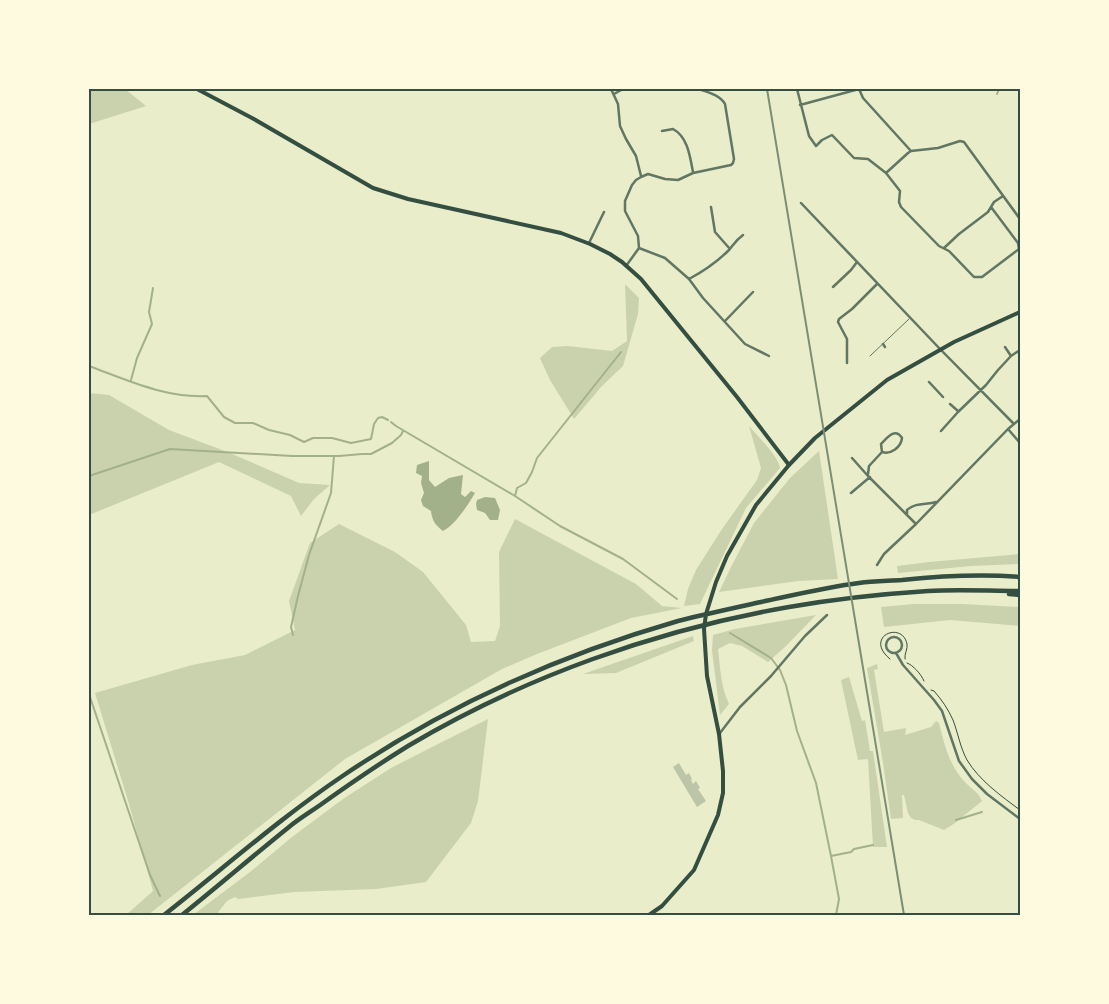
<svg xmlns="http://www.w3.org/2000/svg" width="1109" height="1004" font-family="'Noto Sans',sans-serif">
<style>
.green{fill:#cad2ad}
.water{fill:#a3b18a}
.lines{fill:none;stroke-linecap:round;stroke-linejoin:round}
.stream{stroke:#a3b18a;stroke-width:2}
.building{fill:#bcc5a7}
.path{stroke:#344e41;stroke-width:1}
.service{stroke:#617663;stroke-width:1}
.minor{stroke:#617663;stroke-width:2.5}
.secondary{stroke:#344e41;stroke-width:4}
.primary{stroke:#344e41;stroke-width:4}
.motorway{stroke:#344e41;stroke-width:4.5}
.rail{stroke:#7c8e77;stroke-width:2}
.neatline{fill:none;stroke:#344e41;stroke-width:2}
</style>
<rect width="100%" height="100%" fill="#e9edc9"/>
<path class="green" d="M89 89H125L146 106 89 124Z
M625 284 639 298 638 314 623 366 602 386 574 419 550 380 540 358 552 347 568 346 612 351 627 341Z
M89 393 109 395 169 430 230 453 299 483 330 485 314 499 301 516 291 496 219 462 89 515Z
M749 426C758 437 778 455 780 468L746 508 700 604 684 606 688 589 696 570 722 529 757 480 761 468Z
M819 451 838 579 798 581 719 592 731 567 754 523 790 478Z
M515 519 636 584 662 606 682 608 631 618 537 654 502 669 345 759 148 915H126L153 891 129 804 95 693 192 665 245 655 295 630 289 601 310 543 339 524 395 552 423 572 466 625 471 642 495 641 500 626 499 552Z
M1020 554V564L971 566 898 573 897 566 929 562Z
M914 604H962L1020 607V626L950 620 884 627 881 607Z
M816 615 786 646 768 662 742 646 730 643 718 649C720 667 721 688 729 704L720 715 712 650 713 635 735 629Z
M693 636 694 641 616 673 583 674Z
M877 664 878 669 874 670 884 732 906 728 905 735 931 727 936 721 939 723C944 743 949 765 964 781 971 789 977 790 982 801L955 823 944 830 919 820H915L911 818 908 813 904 795H902L903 818 891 819 883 763 867 668Z
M849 677 862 721 865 720 870 751H873L887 847H873L868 759 858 760 841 680Z
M488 719 478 801 471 823 426 882 376 889 294 892 238 899 235 897 227 901 216 915H193L250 872 292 837 343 799 391 768 430 748Z"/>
<path class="water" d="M429 461V480L435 487 449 478 463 475 461 494 465 497 471 491 475 493C468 505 455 525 443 531 435 525 432 520 431 511L423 506 421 500 424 493 421 483 422 476 416 473 417 465Z
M485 497 495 498 500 510 498 520H490L485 513 477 510 476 504 477 500Z"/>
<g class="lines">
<path class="stream" d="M997 94 999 89
M89 366C127 380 165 398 207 396L224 417 235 423H253L269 430 290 435 304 442 313 438H332L351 443 371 439 374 424 378 418 382 417 388 420
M131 380 137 358 152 324 149 312 153 288
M391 422 396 426 515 496 560 526 623 559 677 599
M89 476 170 449 292 456H339L362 454H371L392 443 401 435 403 431
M515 496 517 488 526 483 532 472 537 458 621 352
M730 633 771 658 780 670 786 685 797 731 816 783 831 856 851 852 854 849 873 845
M293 635 291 627 298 596 309 555 331 493 334 456
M89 694 150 875 160 896
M956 820 982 812
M831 856 839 899 836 915"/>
</g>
<path class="building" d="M679 763 686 775 689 773 692 779 691 780 693 784 696 781 700 788 698 789 706 801 697 807 673 767Z"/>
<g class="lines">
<path class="path" d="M890 659C863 637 902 620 907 644 908 649 904 654 905 659
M907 663C913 665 921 674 924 681
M931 690 934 691C942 700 948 709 953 720 958 733 960 747 967 760 979 780 1001 796 1020 810"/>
<path class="service" d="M870 356 909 319"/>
<path class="minor" d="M611 89 618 104 620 126 626 139 636 156 641 176
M797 89 809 136 816 146 822 140 832 135 854 158 868 159 886 173
M859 89 863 98 911 151
M614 94 623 89
M800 105 859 89
M662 131 673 129C688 137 690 157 693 172
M911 151 908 153 886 173 900 191 899 202 901 207 939 246 949 251 974 277H982L1019 249 1018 243 991 207
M911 151 938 148 960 141 964 142 1020 219
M801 203 940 349 1014 424
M711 207 715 232 730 249
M589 243 604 212
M639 248 665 258 689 279 703 298 745 344 769 356
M944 248 959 234 988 212 994 202 1003 196
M626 266 639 248 638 236 625 211V201L632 185 636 180 641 177 648 174 665 179 678 180 693 173 731 165 733 163 734 159 725 104C720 95 707 92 699 89
M689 279C704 271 717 262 729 250 734 244 736 240 743 235
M833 287 851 270 857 262
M725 321 753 292
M883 344 885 347
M1011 356 1020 350
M847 363V339L838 322 839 319 852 309 877 284
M929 382 943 397
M950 404 958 411
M1008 429 1020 443
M941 431 958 412 986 385 998 370 1011 356 1005 347
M852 458 868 476 915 523
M868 474 869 466 882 452 881 444C887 438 895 427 902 438 901 447 891 455 882 452
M851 493 870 477
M907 515V510C916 502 926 505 936 502
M877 565 884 554 916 524 1008 429 1020 419
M886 645a8 8 0 1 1 16 0a8 8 0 1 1-16 0Z
M896 653 903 665 934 700 942 711 959 761 972 779 987 794 1020 819
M720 733 740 707 771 676 805 636 827 615"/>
<path class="secondary" d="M197 89 252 118 373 188 408 199 561 233 590 244 610 254 622 262 641 279 737 397 789 465"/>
<path class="primary" d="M649 915 662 906 694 870 718 815 723 793V771L719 734 707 676 704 629 706 614 716 582 727 556 756 505 789 465 815 438 887 380 954 342 1020 312"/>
<path class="motorway" d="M1009 594 1020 595
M164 915C224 868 280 818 344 775 446 706 560 655 678 621 706 614 734 608 761 602 794 595 827 587 859 583 873 581 888 581 902 580 941 576 981 574 1020 577
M182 915C218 886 253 856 289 827 300 818 312 811 323 803 351 783 379 764 408 746 524 677 656 630 789 607 835 599 881 594 928 591 958 589 989 591 1020 591"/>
<path class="rail" d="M767 89 904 915"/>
</g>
<rect width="1109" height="1004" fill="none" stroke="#fefae0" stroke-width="180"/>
<rect x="90" y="90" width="929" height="824" class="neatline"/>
</svg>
